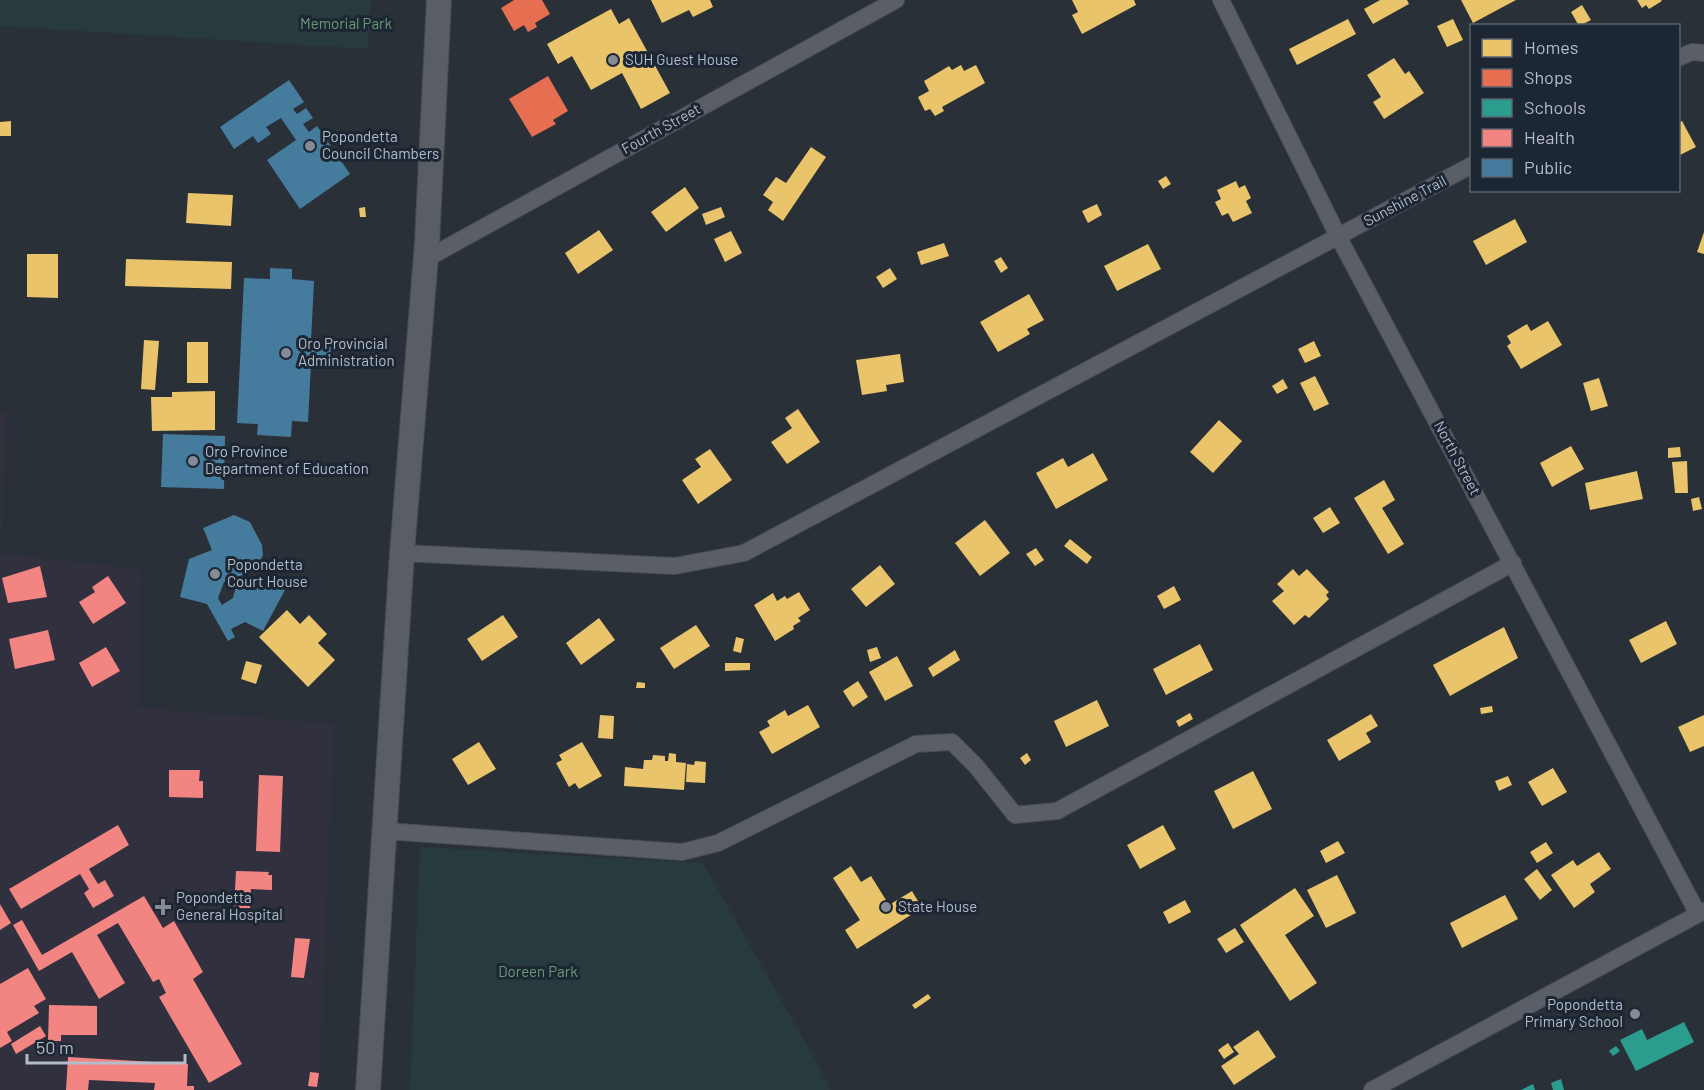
<svg xmlns="http://www.w3.org/2000/svg" width="1704" height="1090" font-family="Barlow,sans-serif">
<style>
.medical{fill:#31303e}
.green{fill:#273a3e}
.homes{fill:#e9c46a}
.shops{fill:#e76f51}
.schools{fill:#2a9d8f}
.health{fill:#f28482}
.public{fill:#457b9d}
.lines{fill:none;stroke-linecap:round;stroke-linejoin:round}
.minor-casing{stroke:#484c53;stroke-width:18}
.secondary-casing{stroke:#484c53;stroke-width:26}
.minor{stroke:#5a5e66;stroke-width:16}
.secondary{stroke:#595d64;stroke-width:24}
.poi-dot{fill:#848b96;stroke:#1d2633;stroke-width:2}
.labels{text-anchor:middle;stroke-width:6;stroke-linejoin:round;paint-order:stroke}
.park-label{font-size:15px;fill:#6b9a76;stroke:#1d2633}
.poi-label{font-size:15px;fill:#b4bcc9;stroke:#1d2633;text-anchor:start}
.street-label{font-size:15px;fill:#b4bcc9;stroke:#1d2633}
</style>
<rect width="100%" height="100%" fill="#2a3038"/>
<path class="medical" d="M0 411H6L1 554 140 569 139 708 334 724 319 1090H0Z"/>
<path class="green" d="M0 0H371L368 49 0 26Z
M420 847 703 863 820 1068 830 1090H410Z"/>
<path class="homes" d="M651 0H710L713 7 693 17 689 10 662 23Z
M1072 0H1134L1136 5 1082 34 1072 15 1078 12Z
M1380 0H1407L1409 4 1373 24 1364 9Z
M1461 0H1516L1473 23Z
M1637 0H1661L1662 1 1649 9 1646 5 1642 8Z
M1582 5 1591 20 1579 26 1571 12Z
M611 9 619 24 629 18 670 93 641 109 622 73 591 90 572 56 558 64 547 44Z
M1348 19 1356 34 1297 65 1289 49Z
M1453 19 1463 40 1447 47 1437 26Z
M1394 58 1405 74 1409 71 1424 93 1384 119 1373 102 1381 97 1367 75Z
M961 65 964 71 976 65 985 83 942 107 944 111 935 116 930 109 925 111 918 97 929 91 924 81 949 66 952 70Z
M11 121V136H0V122Z
M1682 121 1696 147 1678 156V123Z
M811 147 826 157 783 221 768 210 773 202 763 195 776 177 786 183Z
M1166 176 1171 184 1163 189 1158 181Z
M1236 181 1239 188 1245 185 1251 198 1246 201 1252 213 1233 222 1228 213 1222 216 1215 202 1221 199 1217 190Z
M685 187 699 208 666 232 651 212Z
M188 193 233 195 231 226 186 223Z
M1097 204 1102 215 1088 223 1082 211Z
M365 207 366 217H360L359 208Z
M721 207 725 217 706 225 702 214Z
M1515 219 1527 242 1486 265 1473 241Z
M599 230 613 250 578 274 565 253Z
M731 231 742 253 725 262 714 239Z
M1704 232V254L1697 252Z
M944 243 949 256 921 265 917 252Z
M1148 244 1161 269 1117 291 1104 266Z
M27 254H58V298L27 297Z
M1001 257 1008 268 1001 273 994 261Z
M126 259 232 262 231 289 125 286Z
M890 268 897 279 883 288 876 277Z
M1029 294 1044 320 1027 329 1030 334 998 352 980 322Z
M1548 321 1562 345 1521 369 1507 346 1511 343 1507 336 1527 324 1531 331Z
M144 340 159 341 155 390 141 389Z
M1314 341 1321 356 1305 363 1298 349Z
M187 342H208V383H187Z
M900 354 904 382 886 385 887 391 862 395 856 360Z
M1315 376 1329 404 1314 411 1300 383Z
M1599 378 1608 406 1591 411 1583 383Z
M1283 379 1288 388 1277 394 1272 386Z
M215 391V430L152 431 151 397H172V392Z
M798 409 820 442 787 464 771 442 792 428 785 418Z
M1219 420 1242 441 1213 473 1190 452Z
M1571 446 1584 469 1552 487 1540 463Z
M1680 447 1681 457 1668 458V448Z
M710 449 732 480 698 504 682 480 701 467 695 459Z
M1093 453 1108 480 1056 509 1036 473 1063 458 1068 467Z
M1687 461 1688 493H1675L1672 462Z
M1637 471 1643 499 1590 510 1585 483Z
M1384 480 1395 500 1382 508 1404 544 1388 554 1354 498Z
M1699 497 1702 509 1693 511 1691 499Z
M1330 507 1340 523 1323 533 1313 518Z
M985 520 1010 553 980 576 955 543Z
M1070 539 1092 557 1087 564 1064 546Z
M1036 548 1044 560 1035 566 1026 554Z
M880 565 895 584 866 607 851 589Z
M1293 569 1299 576 1307 569 1329 592 1326 595 1329 599 1309 618 1305 615 1294 625 1272 601 1284 591 1277 584Z
M1174 586 1181 600 1164 609 1157 596Z
M799 592 810 610 798 618 801 621 793 626 794 629 775 641 754 605 773 593 777 601 785 596 787 599Z
M287 610 300 624 309 615 327 634 318 643 335 660 308 687 259 637Z
M503 615 518 637 482 661 467 639Z
M599 618 615 640 581 665 566 643Z
M1666 621 1677 644 1641 663 1629 640Z
M696 625 710 646 674 669 660 648Z
M1504 627 1518 658 1450 696 1433 665Z
M736 637 744 639 741 653 733 651Z
M1200 644 1213 670 1166 695 1153 669Z
M877 647 881 658 870 662 867 650Z
M955 650 960 660 933 677 928 668Z
M897 656 913 686 885 701 869 672Z
M246 661 262 665 256 684 241 679Z
M725 663H750V670L725 671Z
M858 681 868 697 853 707 843 691Z
M637 682 645 683V688H636Z
M1097 700 1109 726 1066 747 1054 721Z
M808 705 820 727 772 754 759 732 770 726 767 721 785 710 788 716Z
M1492 706 1493 712 1481 714 1480 708Z
M1190 713 1193 719 1179 727 1176 721Z
M1371 714 1378 726 1366 733 1371 742 1339 761 1327 740Z
M600 715 614 716 613 739 598 738Z
M1704 715V746L1690 752 1678 727Z
M479 742 496 769 468 785 452 759Z
M582 742 602 776 579 789 575 783 569 787 556 763 562 760 559 755Z
M669 753 676 754V762L686 763 684 790 624 786 625 767 643 769 644 760H652L653 755 665 756V761H668Z
M1027 753 1031 760 1025 765 1020 758Z
M695 761 706 762 705 783 686 782 687 764 694 765Z
M1553 768 1567 792 1542 806 1528 782Z
M1253 771 1272 809 1233 829 1214 791Z
M1508 776 1512 785 1499 791 1495 781Z
M1163 825 1176 849 1140 869 1127 845Z
M1338 841 1345 853 1326 863 1320 851Z
M1546 842 1553 853 1537 863 1530 852Z
M1599 852 1611 869 1590 884 1595 892 1574 908 1551 875 1573 860 1577 866Z
M851 866 861 882 871 876 889 905 912 891 922 908 857 949 845 930 860 920 833 878Z
M1537 869 1552 890 1540 900 1524 879Z
M1337 875 1356 913 1326 928 1307 890Z
M1295 888 1314 916 1285 935 1317 983 1290 1001 1240 925Z
M1505 895 1518 919 1462 948 1450 923Z
M1185 900 1191 912 1169 924 1163 912Z
M1235 928 1244 942 1226 953 1217 939Z
M928 994 931 998 915 1009 912 1005Z
M1258 1030 1276 1057 1234 1085 1221 1066 1239 1054 1233 1047Z
M1228 1043 1234 1052 1224 1059 1218 1050Z"/>
<path class="shops" d="M514 0H542L550 14 535 23 537 27 528 32 524 25 514 31 501 8Z
M548 76 568 111 553 120 556 124 532 137 509 99Z"/>
<path class="schools" d="M1684 1022 1694 1042 1636 1071 1620 1040 1642 1029 1647 1040Z
M1616 1046 1620 1051 1613 1056 1609 1051Z
M1561 1079 1564 1090H1553L1551 1083Z
M1533 1084 1535 1090H1521Z"/>
<path class="health" d="M40 566 47 597 8 603 2 578Z
M108 576 126 603 93 624 79 602 95 592 92 587Z
M48 630 55 660 15 669 9 639Z
M106 647 120 671 92 687 79 663Z
M169 770H200L199 781H203V798L169 797Z
M259 775 283 776 280 852 256 851Z
M118 825 129 845 89 869 98 884 105 880 114 896 93 908 84 893 89 889 80 874 21 909 9 889Z
M236 871 269 872 268 875H272V890L251 889 250 908H234Z
M144 896 163 928 174 921 203 972 193 979 242 1064 209 1083 159 997 166 993 159 979 153 982 118 923 97 935 125 983 99 999 72 952 39 971 13 925 22 920 42 955Z
M0 904 11 923 0 930Z
M295 938 310 939 304 978 291 977Z
M28 968 46 999 34 1006 39 1013 7 1032 12 1041 0 1048V984Z
M49 1005 97 1006V1035H61V1041H48Z
M40 1026 46 1036 16 1054 11 1044Z
M68 1057 188 1064 187 1086H194V1090H154L155 1083 89 1080 88 1090H66Z
M310 1072 319 1073 317 1087 308 1086Z"/>
<path class="public" d="M289 80 304 102 293 109 297 114 306 108 313 118 303 124 309 132 317 126 350 174 300 209 267 160 296 140 281 118 266 127 271 134 258 143 253 136 234 149 220 127Z
M270 268 292 269V279L314 281 311 341 331 342 330 364H311L308 422 292 421 291 437 257 435 258 424 237 423 244 278 270 279Z
M163 434 225 436 224 489 161 487Z
M234 515 250 522 262 545 263 555 256 570 224 582 218 598 222 605 233 598 238 578 285 590 263 631 245 622 231 629 235 637 228 641 207 604 180 597 189 559 212 550 203 528Z"/>
<g class="lines">
<defs>
<path id="minor" d="M1221 0 1338 236 1698 914
M1678 58 1692 52 1704 53
M426 259 896 0
M402 553 675 566 744 553 1472 165
M385 831 682 852 718 843 916 744 952 742 976 766 1015 815 1057 811 1513 563
M1372 1090 1704 911"/>
<path id="secondary" d="M368 1090 402 553 427 243 439 0"/>
</defs>
<use href="#minor" class="minor-casing"/>
<use href="#secondary" class="secondary-casing"/>
<use href="#minor" class="minor"/>
<use href="#secondary" class="secondary"/>
</g>
<g class="poi-dot">
<circle cx="613" cy="60" r="6"/>
<circle cx="310" cy="146" r="6"/>
<circle cx="286" cy="353" r="6"/>
<circle cx="193" cy="461" r="6"/>
<circle cx="215" cy="574" r="6"/>
<path d="M160 898h6v6h6v6h-6v6h-6v-6h-6v-6h6z"/>
<circle cx="886" cy="907" r="6"/>
<circle cx="1635" cy="1014" r="6"/>
</g>
<g class="labels">
<g class="park-label">
<text x="346" y="29">Memorial Park</text>
<text x="538" y="977">Doreen Park</text>
</g>
<g class="poi-label">
<text x="625" y="65">SUH Guest House</text>
<text x="322" y="142">Popondetta<tspan x="322" dy="17">Council Chambers</tspan></text>
<text x="298" y="349">Oro Provincial<tspan x="298" dy="17">Administration</tspan></text>
<text x="205" y="457">Oro Province<tspan x="205" dy="17">Department of Education</tspan></text>
<text x="227" y="570">Popondetta<tspan x="227" dy="17">Court House</tspan></text>
<text x="176" y="903">Popondetta<tspan x="176" dy="17">General Hospital</tspan></text>
<text x="898" y="912">State House</text>
<text x="1623" y="1010" text-anchor="end">Popondetta<tspan x="1623" dy="17">Primary School</tspan></text>
</g>
<g class="street-label">
<text transform="translate(661 129) rotate(-29)" y="5">Fourth Street</text>
<text transform="translate(1405 201) rotate(-28)" y="5">Sunshine Trail</text>
<text transform="translate(1457 458) rotate(62)" y="5">North Street</text>
</g>
</g>
<rect x="1470" y="24" width="210" height="168" fill="#1d2633" stroke="#59626f" stroke-width="1.5"/>
<rect x="1482" y="39" width="30" height="18" fill="#e9c46a" stroke="#59626f" stroke-width="1.5"/>
<text x="1524" y="54" font-size="18" fill="#b4bcc9">Homes</text>
<rect x="1482" y="69" width="30" height="18" fill="#e76f51" stroke="#59626f" stroke-width="1.5"/>
<text x="1524" y="84" font-size="18" fill="#b4bcc9">Shops</text>
<rect x="1482" y="99" width="30" height="18" fill="#2a9d8f" stroke="#59626f" stroke-width="1.5"/>
<text x="1524" y="114" font-size="18" fill="#b4bcc9">Schools</text>
<rect x="1482" y="129" width="30" height="18" fill="#f28482" stroke="#59626f" stroke-width="1.5"/>
<text x="1524" y="144" font-size="18" fill="#b4bcc9">Health</text>
<rect x="1482" y="159" width="30" height="18" fill="#457b9d" stroke="#59626f" stroke-width="1.5"/>
<text x="1524" y="174" font-size="18" fill="#b4bcc9">Public</text>
<path d="M27 1054v9h158v-9" fill="none" stroke="#b4bcc9" stroke-width="3"/>
<text x="36" y="1054" font-size="18" fill="#b4bcc9" stroke="#1d2633" stroke-width="4.5" paint-order="stroke">50 m</text>
</svg>
